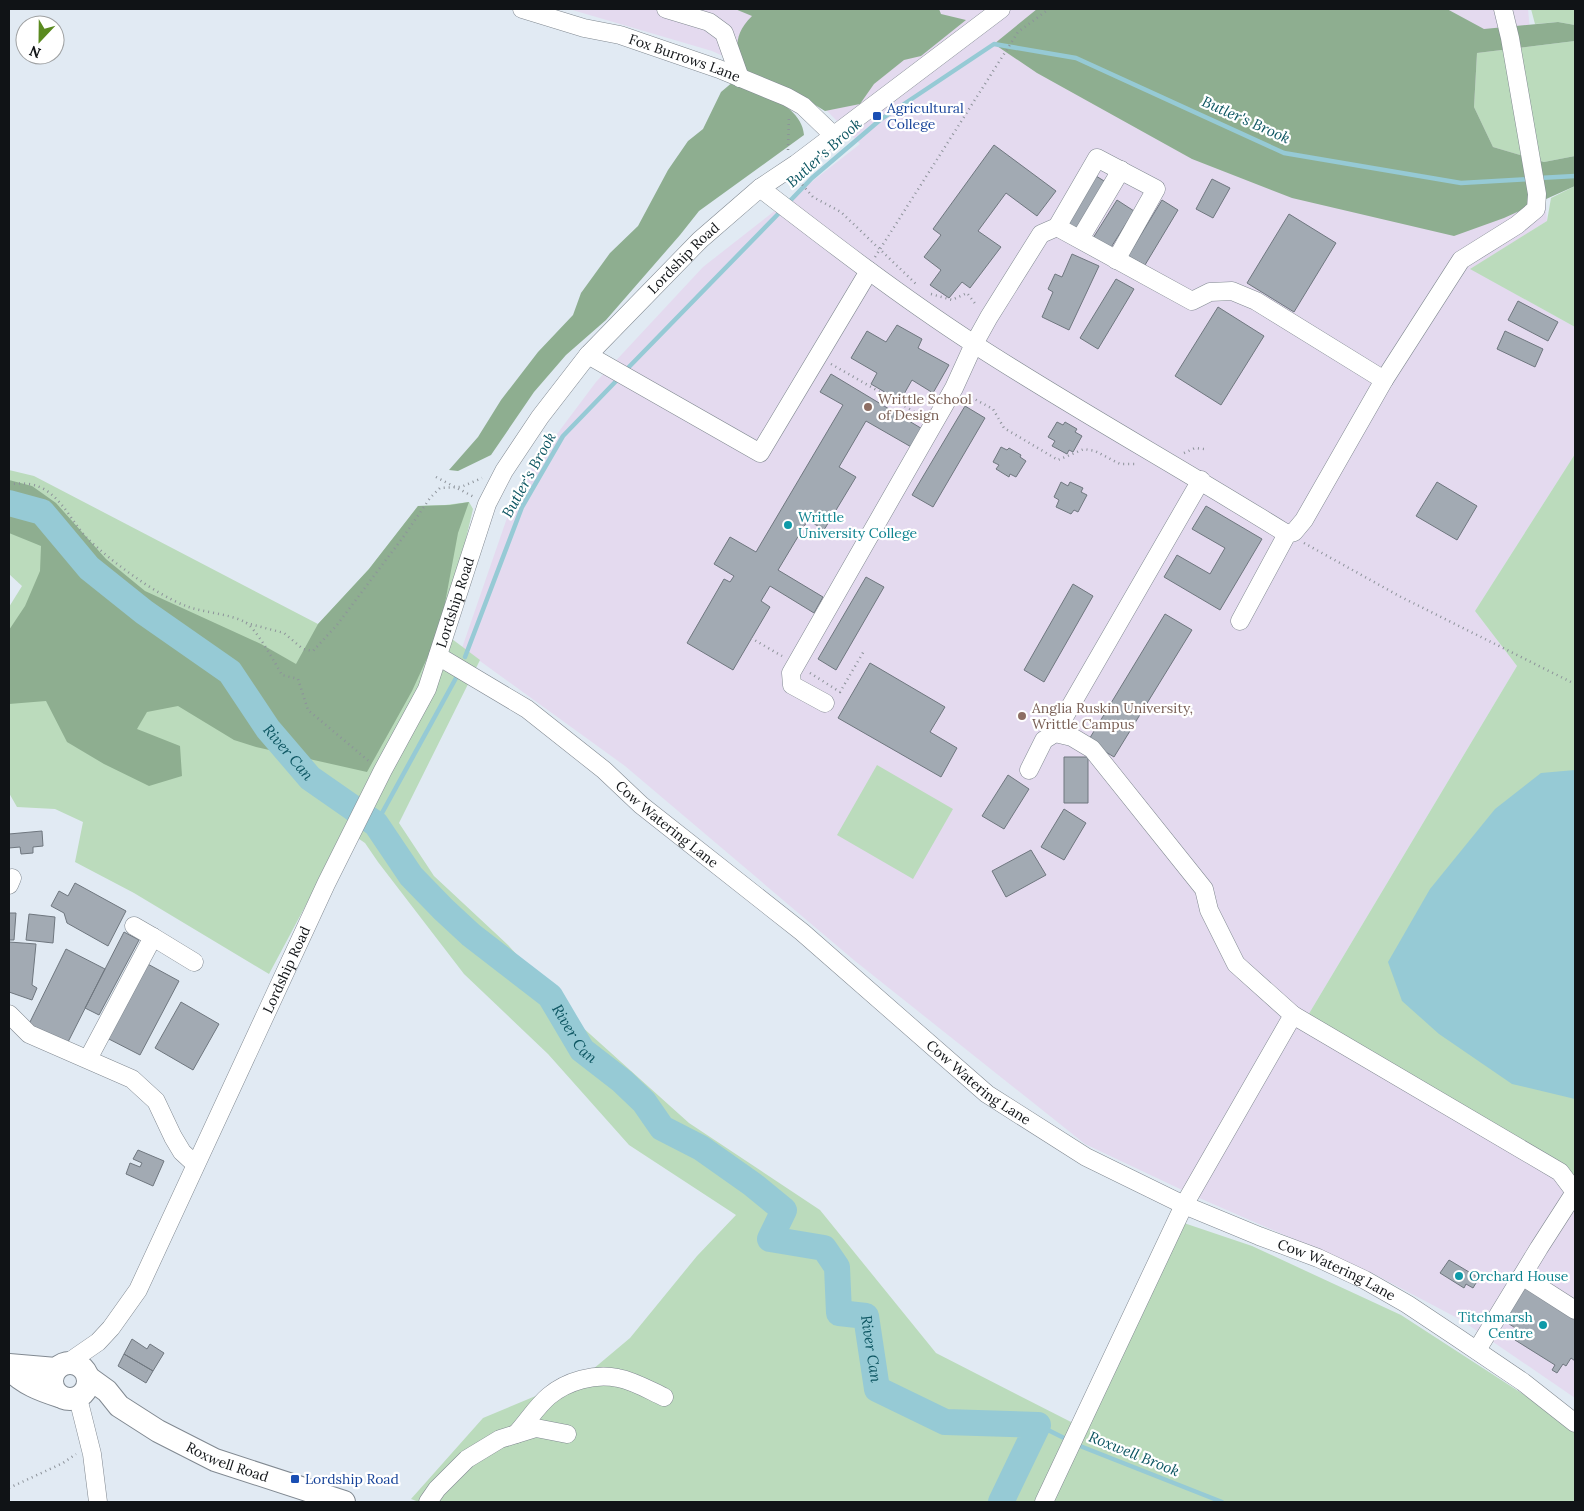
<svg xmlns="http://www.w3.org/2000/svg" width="1584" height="1511" font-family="Lora,serif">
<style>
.education{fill:#e4daef}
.green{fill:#bbdbbc}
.forest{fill:#8eae90}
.water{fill:#96cad5}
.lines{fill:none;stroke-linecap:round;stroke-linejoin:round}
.stream{stroke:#96cad5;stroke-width:4.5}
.river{stroke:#96cad5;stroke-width:26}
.building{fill:#a2aab3;stroke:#6f777f}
.minor-casing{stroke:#818991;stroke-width:19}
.major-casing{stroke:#818991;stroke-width:24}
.path{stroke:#8d939a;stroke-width:2.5;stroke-dasharray:1 4;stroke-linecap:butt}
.minor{stroke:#fff;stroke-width:18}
.major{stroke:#fff;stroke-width:22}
.transit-dot{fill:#1a4fb4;stroke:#fff;stroke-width:2}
.education-dot{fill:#8d6e63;stroke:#fff;stroke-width:2}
.culture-dot{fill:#0f9aa8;stroke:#fff;stroke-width:2}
.labels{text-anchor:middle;stroke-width:4.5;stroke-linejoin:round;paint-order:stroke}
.street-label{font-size:14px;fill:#101316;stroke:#fff}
.transit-label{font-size:14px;fill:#164399;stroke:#fff;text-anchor:start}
.education-label{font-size:14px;fill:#785e54;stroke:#fff;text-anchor:start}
.culture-label{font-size:14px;fill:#0d838f;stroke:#fff;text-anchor:start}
.water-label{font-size:15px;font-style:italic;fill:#0d5662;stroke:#fff}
</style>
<rect width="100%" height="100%" fill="#e1eaf3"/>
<path class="education" d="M569 9H1528L1547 221 1471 269 1575 327V454L1475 611 1517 666 1304 1022 1575 1176V1398L1461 1320 1374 1274 1197 1197 1085 1144 855 961 625 766 462 648 518 486 596 382 703 267 860 144 813 97 712 51Z"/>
<path class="green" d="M1531 9H1575V25L1558 22 1535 24Z
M1575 41V156L1544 162 1493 147 1474 107 1477 53Z
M1575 186V327L1470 269 1547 221 1551 198Z
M1575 454V1176L1304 1022 1517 666 1475 611Z
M9 470 34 476 318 624 369 569 418 506 445 505 469 502 473 509 456 581 440 630 480 660 399 823 434 876 508 945 581 1026 689 1123 820 1210 936 1353 1073 1423 1175 1220 1252 1246 1401 1315 1529 1398 1575 1433V1502H419L411 1499 483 1418 586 1375 630 1338 697 1256 736 1215 629 1145 548 1054 464 974 378 862 365 843 346 830 269 974 134 893 75 862 83 822 55 809 17 807 9 793V607L22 586 9 574Z
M877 765 953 809 913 879 837 835Z"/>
<path class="forest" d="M735 9H939L941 14 966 20 921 56 904 60 874 84 860 104 825 111 794 92 761 80 738 64C736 43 736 32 752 16Z
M1037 9H1447L1484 29 1558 22 1575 25V41L1477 53 1474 107 1493 147 1544 162 1575 156V186L1504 218 1454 236 1292 198 1192 159 1037 73 994 44Z
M734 81C757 91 802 105 804 135L699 211 680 235 606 320 566 355 534 392 491 455 458 471 449 470 478 437 501 400 538 352 573 315 581 293 610 253 638 226 668 170 688 141 703 129 721 92Z
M9 480 32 486 56 503 106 559 145 591 261 644 296 664 318 624 369 569 418 506 450 505 469 502 458 533 440 630 412 691 367 772 256 747 234 740 178 706 147 712 137 729 180 746 182 776 149 786 104 764 67 742 46 701 9 704V630L25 606 40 571 41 546 9 533Z"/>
<path class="water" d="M1575 770V1099L1512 1084 1439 1034 1402 1001 1388 962 1430 889 1495 809 1541 773Z"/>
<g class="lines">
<path class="stream" d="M1539 178 1575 176
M787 204 812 178 880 120 994 44 1076 58 1284 153 1461 183 1531 179
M625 371 782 210
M465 657 522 507 563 436 620 377
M376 824 456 678
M1038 1425 1068 1440
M1075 1444 1222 1502"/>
<path class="river" id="s1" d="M9 503 42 512 89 568 144 612 230 672 268 729 310 778 376 824 411 876 443 909 471 935 550 996 582 1050 622 1081 644 1102 662 1128 701 1148 752 1184 784 1210 770 1239 824 1248 837 1267 839 1313 866 1316 877 1389 945 1422 1038 1425 1001 1502"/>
</g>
<path class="building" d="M994 145 1056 191 1037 216 1006 193 978 231 1001 247 970 288 962 282 949 298 930 285 941 270 924 257 941 235 933 229Z
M1096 176 1109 184 1081 232 1068 225Z
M1212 179 1230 188 1213 218 1196 209Z
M1117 200 1134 211 1110 249 1093 238Z
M1162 200 1178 210 1145 265 1128 256Z
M1289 214 1336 243 1294 312 1247 283Z
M1072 254 1099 266 1069 330 1042 317 1053 292 1048 289 1055 274 1062 277Z
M1116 279 1134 289 1098 349 1080 338Z
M1518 301 1558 322 1548 341 1508 320Z
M1218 307 1264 336 1221 405 1175 376Z
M897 325 922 339 918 348 949 365 933 393 912 380 900 401 871 384 877 373 851 358 867 331 886 342Z
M1505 331 1543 349 1535 367 1497 349Z
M831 374 924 430 913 448 866 421 839 467 856 477 824 530 808 520 778 570 823 597 814 613 770 586 761 601 770 607 733 670 687 643 724 579 730 582 734 576 714 564 730 537 756 552 843 405 820 392Z
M965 406 985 418 933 507 912 495Z
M1057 422 1063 425 1065 422 1077 429 1075 432 1082 436 1073 452 1069 450 1067 454 1052 446 1055 441 1048 437Z
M1001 447 1007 450 1009 448 1021 455 1020 457 1026 461 1016 477 1010 474 1009 477 996 469 999 465 993 462Z
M1061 482 1068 486 1070 482 1083 488 1081 492 1087 495 1078 512 1074 510 1071 514 1056 507 1059 500 1054 497Z
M1437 482 1477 506 1457 540 1416 516Z
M1206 506 1262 539 1220 610 1164 577 1177 555 1210 574 1225 548 1192 529Z
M866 577 884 587 836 670 818 659Z
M1073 584 1093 596 1044 682 1024 670Z
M1165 614 1192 630 1114 757 1088 741Z
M870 663 945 707 930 732 957 748 941 777 838 718Z
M1064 757H1088V803H1064Z
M1008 775 1029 789 1004 829 982 816Z
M1064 809 1086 823 1064 860 1041 847Z
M42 831 43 846 33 847V853L21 854 20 847 9 848V834Z
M1031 850 1046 875 1006 897 992 871Z
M75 883 126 911 108 946 67 923 64 913 51 906 59 891 68 896Z
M9 913H16L14 940H9Z
M29 914 55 917 53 943 26 940Z
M124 932 139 940 99 1015 85 1008Z
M9 942 36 944 32 985 37 988 32 1000 9 992Z
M66 949 105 969 67 1044 29 1024Z
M144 962 179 981 140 1055 105 1037Z
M181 1002 219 1024 193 1070 155 1048Z
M138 1150 164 1161 153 1186 126 1174 130 1163 140 1167 142 1163 133 1159Z
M1449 1260 1479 1278 1473 1288 1466 1284 1464 1288 1440 1273Z
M1524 1286 1575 1317V1361L1571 1358 1566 1366 1563 1364 1557 1373 1552 1370 1555 1365 1515 1340 1520 1331 1503 1320Z
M132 1339 147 1349 150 1344 164 1353 153 1371 124 1354Z
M124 1354 153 1371 146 1383 118 1366Z"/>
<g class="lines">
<defs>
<g id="minor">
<path id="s2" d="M522 9 584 28 620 35 719 69 787 97 803 106 829 131 833 137"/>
<path d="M666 9 709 22 724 33 740 78"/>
<path d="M760 188C830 242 900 296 974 344 1076 410 1183 469 1287 534"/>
<path d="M1057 227 1192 301 1210 292 1232 291 1256 301 1384 380"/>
<path d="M1080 239 1121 170"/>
<path d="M588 355 760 453 869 271"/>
<path d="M1240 621 1287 534 1294 532 1304 520 1384 380 1461 260 1517 225 1536 209 1537 194 1510 38 1503 9"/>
<path id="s3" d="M438 656 527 709 604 770 641 805 802 932 987 1094 1086 1157 1184 1205 1259 1236 1318 1258 1365 1280 1407 1304 1458 1338 1523 1382 1575 1423"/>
<path d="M825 703 792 685 791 673 954 388 974 344 989 317 1041 234 1057 227 1097 158 1156 189 1116 260"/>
<path d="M1055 733 1201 480"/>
<path d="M1029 770 1044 740 1055 733 1072 737 1092 749 1204 889 1209 910 1236 964 1293 1015 1184 1205 1044 1502"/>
<path d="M9 885 12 878"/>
<path d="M134 926 153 937"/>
<path d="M9 1014 29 1034 132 1079 156 1101 173 1137 182 1152 195 1164"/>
<path d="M1293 1015 1560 1172 1575 1192 1539 1248 1477 1350"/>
<path d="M88 1059 153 937 194 962"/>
<path d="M1522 1276 1575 1310"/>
<path id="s4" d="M69 1362 98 1342 111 1328 138 1290 326 884 383 770 427 689 487 504 504 471 540 417 588 355 700 240 760 188 796 164 1001 9"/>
<path d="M78 1398 92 1454 98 1502"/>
<path d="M516 1434C527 1422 537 1406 549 1396 567 1381 595 1373 618 1378 634 1381 649 1390 664 1397"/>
<path d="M428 1502 437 1489 467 1459 500 1439 536 1428 567 1434"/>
</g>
<g id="major">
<circle cx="70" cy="1381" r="18"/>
<path d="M9 1365 56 1369"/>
<path d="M9 1369C24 1384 40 1390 59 1396"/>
<path id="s5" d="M89 1378 107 1391 119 1406 158 1431 215 1460 344 1502"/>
</g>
</defs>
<use href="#minor" class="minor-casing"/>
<use href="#major" class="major-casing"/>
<path class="path" d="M788 150 789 115
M799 181 813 197 841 212 916 284
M875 257 1018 32 1049 9
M931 294 952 300 967 293 977 306
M831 364 920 415
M967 395 993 409 1004 428 1058 460 1084 449 1095 451 1120 464H1138
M1184 453 1195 448 1204 449
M436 477 474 497
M9 484C15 484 22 483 28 484 58 487 70 521 88 539 112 562 155 594 186 606 204 613 227 613 245 622 256 628 275 663 282 675L298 679 308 710 370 762
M1304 543 1401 597 1575 684
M246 623 284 633 303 649 313 651 337 625 404 536 430 498 440 488 461 487 482 478
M751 638 782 656
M810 673 840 692 864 651
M9 1488 63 1463 76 1454"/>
<use href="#minor" class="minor"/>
<use href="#major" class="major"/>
</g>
<g class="transit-dot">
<rect x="872" y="111" width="10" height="10" rx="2.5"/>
<rect x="290" y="1474" width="10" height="10" rx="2.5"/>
</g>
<g class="education-dot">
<circle cx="868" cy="407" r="5"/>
<circle cx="1022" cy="716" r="5"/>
</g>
<g class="culture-dot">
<circle cx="788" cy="525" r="5"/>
<circle cx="1459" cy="1276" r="5"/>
<circle cx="1543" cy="1325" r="5"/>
</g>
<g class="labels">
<g class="street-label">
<text dy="5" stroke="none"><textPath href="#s2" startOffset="170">Fox Burrows Lane</textPath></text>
<text dy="5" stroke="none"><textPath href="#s4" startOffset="1279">Lordship Road</textPath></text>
<text dy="5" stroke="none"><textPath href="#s4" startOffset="859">Lordship Road</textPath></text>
<text dy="5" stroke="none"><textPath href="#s3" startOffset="285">Cow Watering Lane</textPath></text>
<text dy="5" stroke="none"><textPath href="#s4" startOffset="454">Lordship Road</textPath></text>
<text dy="5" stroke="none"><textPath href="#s3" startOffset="690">Cow Watering Lane</textPath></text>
<text dy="5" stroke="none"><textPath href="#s3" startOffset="1096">Cow Watering Lane</textPath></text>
<text dy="5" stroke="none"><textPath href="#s5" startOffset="164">Roxwell Road</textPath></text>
</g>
<g class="transit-label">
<text x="887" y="113">Agricultural<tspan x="887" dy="16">College</tspan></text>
<text x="305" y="1484">Lordship Road</text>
</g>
<g class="education-label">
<text x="878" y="404">Writtle School<tspan x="878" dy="16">of Design</tspan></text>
<text x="1032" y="713">Anglia Ruskin University,<tspan x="1032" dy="16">Writtle Campus</tspan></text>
</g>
<g class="culture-label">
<text x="798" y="522">Writtle<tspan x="798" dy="16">University College</tspan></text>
<text x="1469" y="1281">Orchard House</text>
<text x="1533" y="1322" text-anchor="end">Titchmarsh<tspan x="1533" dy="16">Centre</tspan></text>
</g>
<g class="water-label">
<text transform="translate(1246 120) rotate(24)" y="5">Butler's Brook</text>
<text transform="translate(824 153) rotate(-42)" y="5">Butler's Brook</text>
<text transform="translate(529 475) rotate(-61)" y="5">Butler's Brook</text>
<text dy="5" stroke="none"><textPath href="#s1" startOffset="382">River Can</textPath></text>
<text dy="5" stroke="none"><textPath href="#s1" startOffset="788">River Can</textPath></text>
<text dy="5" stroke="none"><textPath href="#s1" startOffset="1282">River Can</textPath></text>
<text transform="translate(1134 1454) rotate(22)" y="5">Roxwell Brook</text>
</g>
</g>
<rect width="1584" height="1511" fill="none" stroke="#101316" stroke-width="20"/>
<g transform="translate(40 40) rotate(202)"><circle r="24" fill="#ffffff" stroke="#9fa1a2"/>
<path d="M0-4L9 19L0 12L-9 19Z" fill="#5a8a1f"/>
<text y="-8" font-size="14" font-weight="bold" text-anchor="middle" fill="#101316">N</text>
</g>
</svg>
